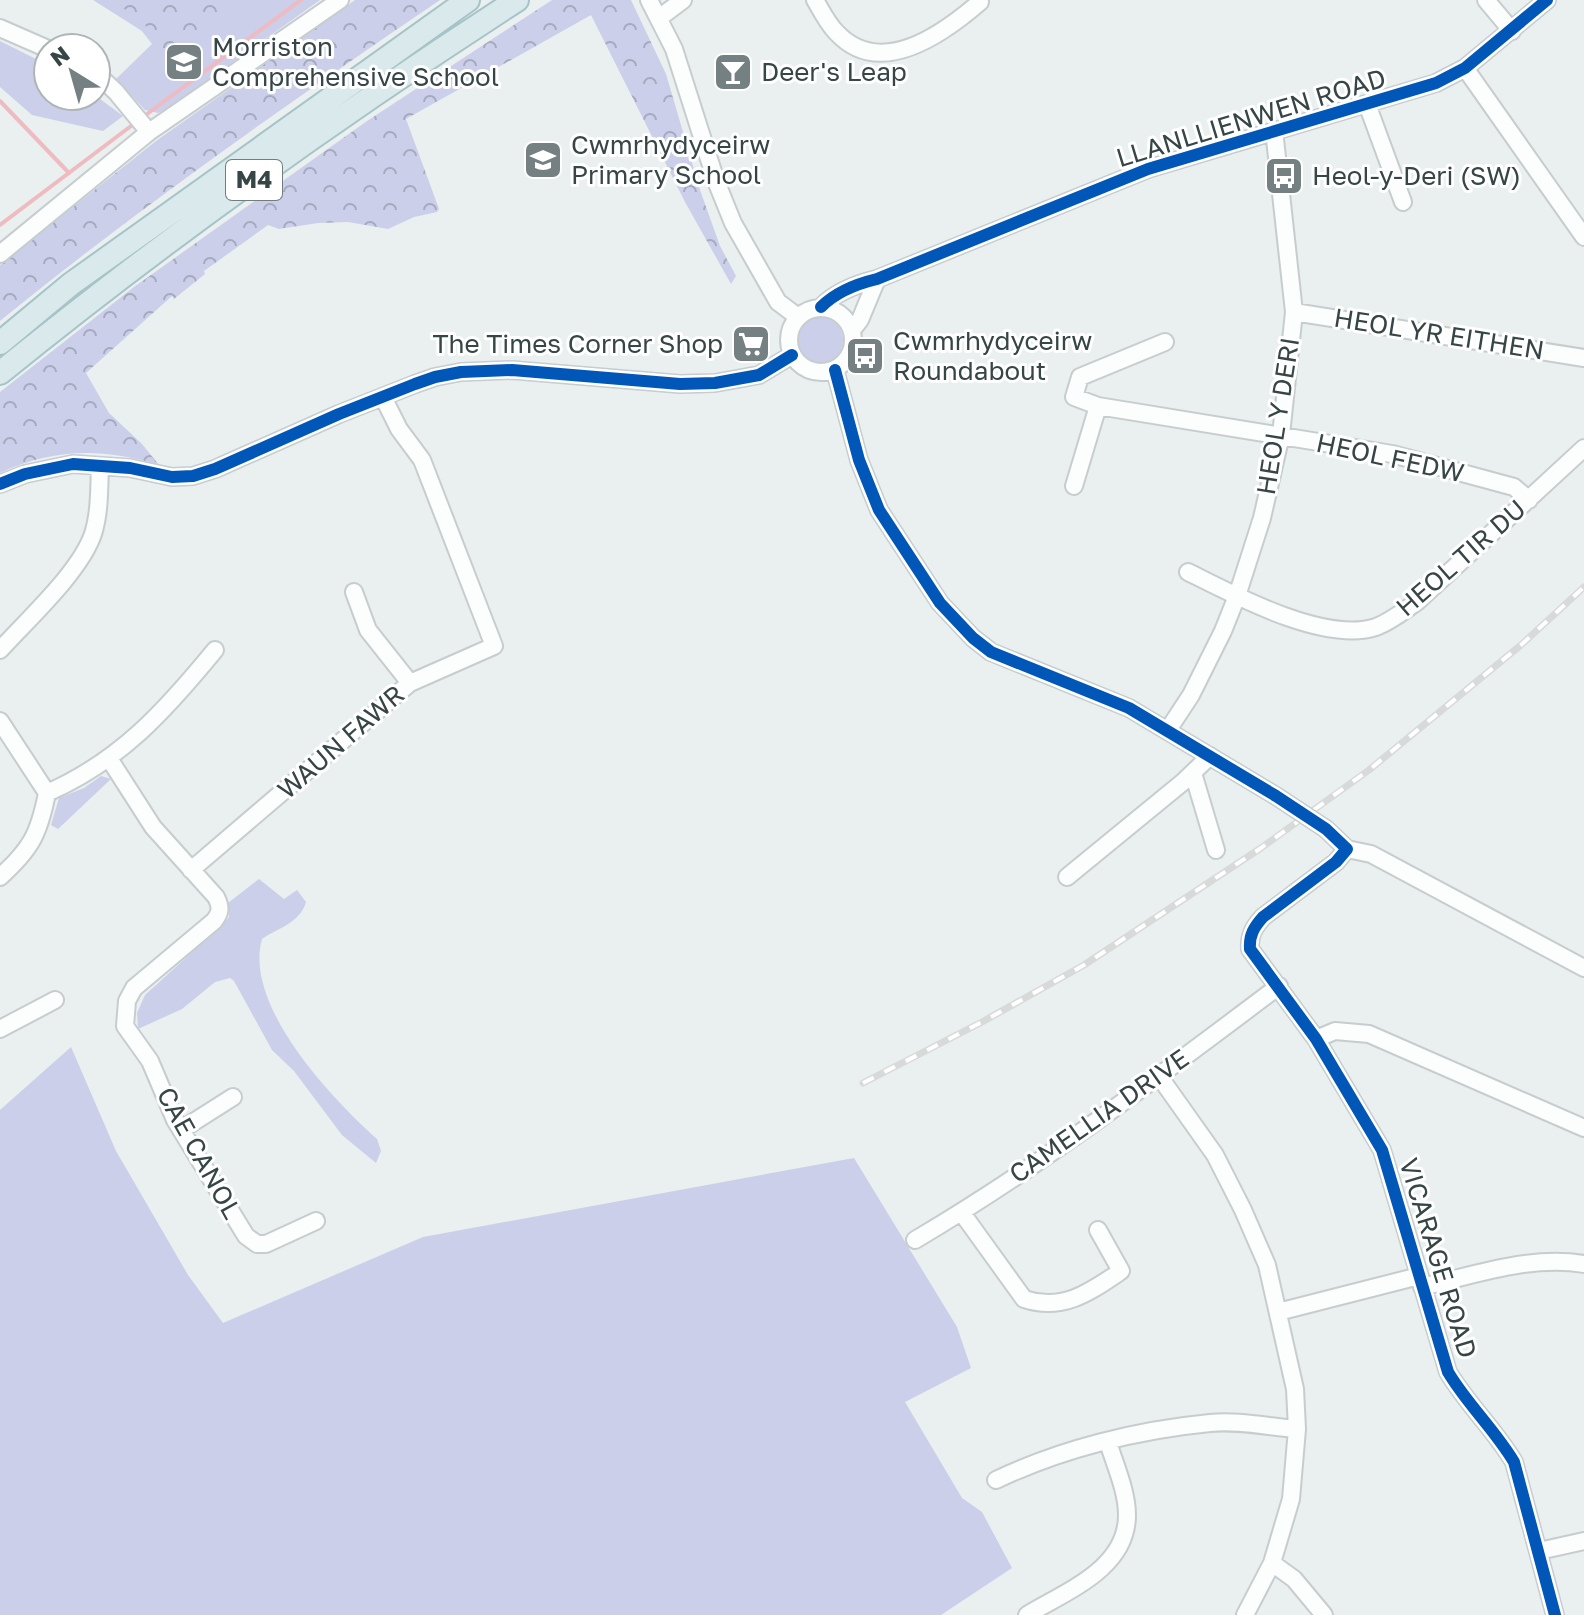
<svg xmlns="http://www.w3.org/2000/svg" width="1584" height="1615" font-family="'Golos Text',sans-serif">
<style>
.grass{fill:#cbcfea}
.forest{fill:url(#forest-crowns)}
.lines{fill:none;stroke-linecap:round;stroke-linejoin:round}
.stream{stroke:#eebbc1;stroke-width:4}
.minor-casing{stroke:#c7cdce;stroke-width:20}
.highway-casing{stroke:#a6c4c7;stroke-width:26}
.minor{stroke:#fcfdfd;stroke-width:16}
.highway{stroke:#dae9eb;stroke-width:22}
.rail-casing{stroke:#d8d9d9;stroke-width:7}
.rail{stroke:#fff;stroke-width:4;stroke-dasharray:12;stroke-linecap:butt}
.minor-bridge-casing{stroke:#c7cdce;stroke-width:20;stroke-linecap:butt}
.minor-bridge{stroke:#fcfdfd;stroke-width:16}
.cycleway-casing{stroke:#fff;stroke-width:17}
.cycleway{stroke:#0057b8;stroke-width:12}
.labels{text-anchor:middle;stroke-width:6;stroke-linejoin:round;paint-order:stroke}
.shield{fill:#fff;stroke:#727d7e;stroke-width:2}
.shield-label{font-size:24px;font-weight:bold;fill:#364546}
.poi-label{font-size:26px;fill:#364546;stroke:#fff;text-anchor:start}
.street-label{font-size:26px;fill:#364546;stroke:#fff}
</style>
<defs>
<pattern id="forest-crowns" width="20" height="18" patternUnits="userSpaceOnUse" patternTransform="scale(2)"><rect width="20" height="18" fill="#cbcfea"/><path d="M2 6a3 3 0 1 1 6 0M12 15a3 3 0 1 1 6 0" fill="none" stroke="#a6aabf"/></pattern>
</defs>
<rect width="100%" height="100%" fill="#eaeff0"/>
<path class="grass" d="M93 0H320L170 107 158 113 145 110 116 79 152 44 142 31Z
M0 41 48 65V96H96L123 116 103 131 32 115 0 87Z
M797 340a23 23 0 1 1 46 0a23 23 0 1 1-46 0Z
M101 776 111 779 58 829 51 825 59 798 84 788Z
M259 879 284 899 297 890 306 902C300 923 278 928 262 939 243 1005 332 1099 377 1139L381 1151 376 1163 342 1135 294 1071 272 1050 234 981 230 978 215 982 182 1009 138 1029 137 1013 145 995 222 925 229 917 228 903Z
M71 1047 116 1151 188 1275 223 1323 423 1237 854 1158 957 1327 971 1368 905 1402 962 1498 982 1512 1012 1568 941 1615H0V1110Z"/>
<path class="forest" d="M111 0H239L167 54 142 21Z
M355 0H440C290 102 141 206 0 321V265L156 141Z
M552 0H631L666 74 700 190 720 246 736 276 731 284 685 202 591 15 406 119 439 209 437 212 414 217 388 229 348 222 318 223 279 229 268 225 204 271 205 274 174 299 172 296 86 373 109 413 142 444 159 465C102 448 55 448 0 473V392L134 287 367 121Z"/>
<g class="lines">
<path class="stream" d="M0 101 69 173
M143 117 301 0
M0 225 135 123"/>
<defs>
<path id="minor" d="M649 0 674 49 716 181 733 223 778 302 798 317
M815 0C821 10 827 23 836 32 880 80 943 34 980 2
M1486 0 1512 31
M659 18 683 0
M0 28 48 49
M1465 68 1584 237
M96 73 116 92 149 132
M1367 104 1403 202
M0 254 149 132 340 0
M821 307C836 292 856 284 877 279L1148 169 1436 83 1465 68 1547 0
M789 340a32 32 0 1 1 64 0a32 32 0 1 1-64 0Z
M1294 312 1584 358
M852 330 860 320 877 279
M1165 342 1080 377 1074 397 1098 406 1392 454 1514 487 1529 500
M835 370 859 460 879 510 940 603 973 638 991 652 1129 708 1276 796
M383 397 399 429 422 460 494 646 410 683
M0 484 25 474 73 464 130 468 172 477 193 476 215 469 339 414 415 384 435 377 461 372 512 370 680 384 715 383 759 375 792 355
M1074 486 1098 406
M1188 572C1234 595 1325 644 1376 627 1392 621 1405 610 1418 601L1584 448
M0 650C28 619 80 572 93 534 100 512 99 488 100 466
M0 721 47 793C39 834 31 849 0 877
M1168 730 1191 695 1223 631 1237 596 1262 518 1281 435 1294 312 1274 130
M110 760 153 827 216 897C221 907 221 912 214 921L134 988 127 1001 125 1026 150 1061 175 1120 246 1236 257 1244H266L316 1221
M1193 773 1216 850
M47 793C120 761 165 711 215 650
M1326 829 1347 849
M1347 849 1336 862 1263 917C1254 927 1249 935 1250 949L1316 1039 1382 1150 1448 1372C1467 1404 1495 1430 1514 1462L1555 1615
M1347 849 1371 854 1584 968
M191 870 410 683 368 630 354 592
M1067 877 1183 782 1210 756
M0 1029 55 1000
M1316 1039 1335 1031 1369 1034 1584 1128
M1159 1076 1215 1155 1243 1210 1267 1265 1295 1389 1297 1429 1291 1499 1272 1563 1245 1615
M181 1130 233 1097
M962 1213 1024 1299C1063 1312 1090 1292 1121 1271L1098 1230
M915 1240C1042 1165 1161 1075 1279 986
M1422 1287C1475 1275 1530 1255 1584 1264
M1278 1312 1419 1276
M996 1480C1061 1449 1137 1430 1210 1423 1238 1420 1269 1427 1297 1429
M1539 1551 1584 1541
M1272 1563 1294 1579 1324 1615
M1027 1615C1066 1591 1127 1569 1127 1515 1127 1491 1115 1465 1108 1442"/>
<path id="highway" d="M0 343 71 284 468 0
M0 373C165 239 339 115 517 0"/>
</defs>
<use href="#minor" class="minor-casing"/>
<use href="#highway" class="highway-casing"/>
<use href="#minor" class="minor"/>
<use href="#highway" class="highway"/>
<defs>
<path id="rail" d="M863 1083 982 1022 1084 965 1261 848 1369 770 1521 645 1584 587"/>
</defs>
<use href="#rail" class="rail-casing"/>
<use href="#rail" class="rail"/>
<defs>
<path id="minor-bridge" d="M1276 796 1326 829"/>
</defs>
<use href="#minor-bridge" class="minor-bridge-casing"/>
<use href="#minor-bridge" class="minor-bridge"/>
<defs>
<path id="cycleway" d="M821 307C836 292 856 284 877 279L1148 169 1436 83 1465 68 1547 0
M835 370 859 460 879 510 940 603 973 638 991 652 1129 708 1276 796 1326 829 1347 849 1336 862 1263 917C1254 927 1249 935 1250 949L1316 1039 1382 1150 1448 1372C1467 1404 1495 1430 1514 1462L1555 1615
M0 484 25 474 73 464 130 468 172 477 193 476 215 469 339 414 415 384 435 377 461 372 512 370 680 384 715 383 759 375 792 355"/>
</defs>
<use href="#cycleway" class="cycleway-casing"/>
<use href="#cycleway" class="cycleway"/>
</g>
<defs>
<symbol id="school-square" viewBox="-11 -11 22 22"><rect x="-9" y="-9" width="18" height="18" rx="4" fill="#758082" stroke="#fff"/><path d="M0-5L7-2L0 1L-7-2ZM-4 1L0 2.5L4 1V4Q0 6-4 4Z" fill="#fff"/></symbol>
<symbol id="bar-square" viewBox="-11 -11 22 22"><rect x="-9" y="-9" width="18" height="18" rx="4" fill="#758082" stroke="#fff"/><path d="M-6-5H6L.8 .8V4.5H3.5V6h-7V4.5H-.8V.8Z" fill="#fff"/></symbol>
<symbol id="bus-square" viewBox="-11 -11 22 22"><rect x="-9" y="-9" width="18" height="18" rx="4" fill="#758082" stroke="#fff"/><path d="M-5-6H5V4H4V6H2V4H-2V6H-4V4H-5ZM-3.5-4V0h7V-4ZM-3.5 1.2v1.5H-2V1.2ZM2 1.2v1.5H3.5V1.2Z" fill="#fff"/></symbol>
<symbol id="supermarket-square" viewBox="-11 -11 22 22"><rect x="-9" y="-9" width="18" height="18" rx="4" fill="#758082" stroke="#fff"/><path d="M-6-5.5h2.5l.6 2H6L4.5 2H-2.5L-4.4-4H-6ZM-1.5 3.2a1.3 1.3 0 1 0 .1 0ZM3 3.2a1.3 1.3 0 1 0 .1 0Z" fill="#fff"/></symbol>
</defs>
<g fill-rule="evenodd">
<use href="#school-square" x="162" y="40" width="44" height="44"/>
<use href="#bar-square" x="711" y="50" width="44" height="44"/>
<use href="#school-square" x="521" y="138" width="44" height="44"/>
<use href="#bus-square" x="1262" y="154" width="44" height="44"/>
<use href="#supermarket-square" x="729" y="322" width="44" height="44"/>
<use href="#bus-square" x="843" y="334" width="44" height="44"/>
</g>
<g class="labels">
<rect class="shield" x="226" y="160" width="56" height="40" rx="6"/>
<g class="shield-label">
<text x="254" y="188">M4</text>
</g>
<g class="poi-label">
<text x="212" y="56">Morriston<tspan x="212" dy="30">Comprehensive School</tspan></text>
<text x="761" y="81">Deer's Leap</text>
<text x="571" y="154">Cwmrhydyceirw<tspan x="571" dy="30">Primary School</tspan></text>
<text x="1312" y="185">Heol-y-Deri (SW)</text>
<text x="893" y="350">Cwmrhydyceirw<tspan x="893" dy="30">Roundabout</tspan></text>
<text x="723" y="353" text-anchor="end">The Times Corner Shop</text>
</g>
<g class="street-label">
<text transform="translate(1251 118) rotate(-17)" y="9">LLANLLIENWEN ROAD</text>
<text transform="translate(1439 334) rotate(9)" y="9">HEOL YR EITHEN</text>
<text transform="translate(1278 416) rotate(-81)" y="9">HEOL Y DERI</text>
<text transform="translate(1390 458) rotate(12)" y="9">HEOL FEDW</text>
<text transform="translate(1461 558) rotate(-41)" y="9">HEOL TIR DU</text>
<text transform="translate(341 742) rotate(-41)" y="9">WAUN FAWR</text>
<text transform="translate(1099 1116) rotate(-35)" y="9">CAMELLIA DRIVE</text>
<text transform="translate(199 1153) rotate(61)" y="9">CAE CANOL</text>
<text transform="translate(1438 1258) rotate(73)" y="9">VICARAGE ROAD</text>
</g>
</g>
<g transform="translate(72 72) rotate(323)"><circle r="38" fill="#ffffff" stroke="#afb5b5" stroke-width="2"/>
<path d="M0-6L14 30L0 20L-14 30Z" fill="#758082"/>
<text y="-12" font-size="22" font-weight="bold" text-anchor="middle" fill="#364546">N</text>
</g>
</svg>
